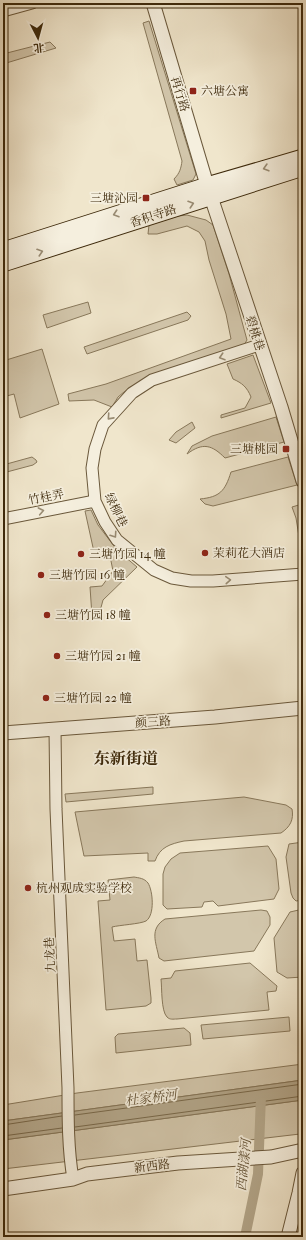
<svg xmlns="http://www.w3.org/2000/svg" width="306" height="1240" font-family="'IM FELL French Canon','Noto Serif SC',serif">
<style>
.green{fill:#d2c6ab;stroke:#88785b}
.water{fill:#b3a68a;stroke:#847457}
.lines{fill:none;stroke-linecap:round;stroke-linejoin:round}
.shore{stroke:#78684a;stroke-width:1}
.canal{stroke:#b3a68a;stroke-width:10}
.minor-casing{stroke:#6a583b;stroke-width:13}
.tertiary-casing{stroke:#6a583b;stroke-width:15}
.secondary-casing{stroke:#3d290b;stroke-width:17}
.minor{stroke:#f5efde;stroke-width:11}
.tertiary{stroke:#f5efde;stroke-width:13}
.secondary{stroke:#f5efde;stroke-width:15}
.oneway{stroke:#998c74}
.poi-dot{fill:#8f2418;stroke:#f5efde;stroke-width:1.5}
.labels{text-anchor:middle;stroke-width:3.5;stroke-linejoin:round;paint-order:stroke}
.poi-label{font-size:12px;fill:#3d290b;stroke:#f5efde;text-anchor:start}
.street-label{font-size:12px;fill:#3d290b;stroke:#f5efde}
.water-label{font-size:13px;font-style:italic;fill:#604e31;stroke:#f5efde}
.district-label{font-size:16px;font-weight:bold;fill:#3d290b;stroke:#f5efde}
</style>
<rect width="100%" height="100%" fill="#f0e6cc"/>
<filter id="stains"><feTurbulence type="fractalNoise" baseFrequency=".005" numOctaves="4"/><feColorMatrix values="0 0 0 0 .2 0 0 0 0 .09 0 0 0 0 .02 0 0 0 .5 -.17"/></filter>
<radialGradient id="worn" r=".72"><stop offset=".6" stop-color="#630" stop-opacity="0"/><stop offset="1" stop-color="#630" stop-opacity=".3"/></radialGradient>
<path class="green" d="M149 21 196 174 193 180 177 185 174 179C180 173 181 168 182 161L143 23Z
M50 42 56 48 3 64V54Z
M187 215 206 220 213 225 229 274 247 340 244 345 130 387 118 397 112 407 94 400 69 401 68 394 106 384 231 339 226 314 209 260 205 241 199 232 187 226 157 234H148L149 225 178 216Z
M88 302 91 313 47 328 43 315Z
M187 312 191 316 188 320 87 354 84 347Z
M42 349 59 404 20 418 14 394 3 397V361Z
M253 355 271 403 221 418V415L245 408 251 397C247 387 242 383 233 379L227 364Z
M276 417 284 442 225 458C212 445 203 442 187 454L192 446 212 436Z
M192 422 195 428 176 443 169 440 176 432Z
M32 457 36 460 37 462 33 465 3 473V465Z
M288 457 297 485 213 506 205 504 200 499C220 497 225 491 231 472Z
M302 504 303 508 302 555 296 518 292 507Z
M91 510 98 525 117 550 137 567 103 600 99 615 92 616 90 587 102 586 113 571 109 551 94 552 85 511Z
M153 787V794L66 802 65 794Z
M244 797 286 805 292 809C294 820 290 827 281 833L184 841C170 844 160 847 155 861H148V853L84 856 75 812Z
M303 842V900L296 901 293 898 291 893 286 857 289 844Z
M268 846 276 859 279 889 274 899 218 906 213 901 204 902 202 907 167 909 163 905V874L165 867 171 859 180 853Z
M134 877C139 878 144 878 148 883 153 891 155 915 146 921 140 924 120 925 112 927L114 941 135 939 137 961 147 960 151 998V1003L146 1006 106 1010 98 901 110 900 108 880Z
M303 909V977L287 978 277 972 274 938 290 912Z
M261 910 267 911 270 917V925L254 951 164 961 159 958C156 942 149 929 165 919Z
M250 963 277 986 276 991 267 992 269 1010 177 1019C173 1019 170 1020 167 1017 161 1011 162 988 161 979L171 978 175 971Z
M289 1017 290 1031 203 1039 201 1025Z
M184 1028 190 1033 191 1045 116 1053 115 1037 118 1034Z
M303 1064V1080L3 1121V1105L77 1093Z
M303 1100V1120L300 1134 3 1169V1140Z"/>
<path class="water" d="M303 1080V1100L3 1140V1121Z"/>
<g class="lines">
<path class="shore" d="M75 1115 303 1084
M3 1125 62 1116
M75 1127 303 1096
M3 1136 62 1128"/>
<path class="canal" d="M245 1237 258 1174 261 1096"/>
<defs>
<path id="minor" d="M3 11 32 3
M259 345 152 380 132 393 103 425 95 449 92 468 95 501 105 522 117 540 154 570 172 578 191 581H213L303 574
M3 519 95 501
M55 729 56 809 68 1088C68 1119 68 1149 73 1179"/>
<path id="tertiary" d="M153 3 207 185 281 407 303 481
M3 733 215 717 303 708
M3 1189 73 1179 87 1174 178 1163 271 1157 303 1150
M288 1237 299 1193 303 1173"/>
<path id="secondary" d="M3 250 207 185 303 157
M3 264 303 168"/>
</defs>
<use href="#minor" class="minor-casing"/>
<use href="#tertiary" class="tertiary-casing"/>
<use href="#secondary" class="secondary-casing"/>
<use href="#minor" class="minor"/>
<use href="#tertiary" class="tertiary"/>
<use href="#secondary" class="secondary"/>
</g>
<defs><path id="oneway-chevron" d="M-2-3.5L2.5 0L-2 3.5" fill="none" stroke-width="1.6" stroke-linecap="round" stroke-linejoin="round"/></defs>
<g class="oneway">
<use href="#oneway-chevron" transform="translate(266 168) rotate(164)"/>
<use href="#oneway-chevron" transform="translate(191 204) rotate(-18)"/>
<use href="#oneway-chevron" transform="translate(116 214) rotate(162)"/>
<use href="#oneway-chevron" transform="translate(40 252) rotate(-18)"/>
<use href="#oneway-chevron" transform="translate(222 357) rotate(162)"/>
<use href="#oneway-chevron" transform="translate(110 417) rotate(132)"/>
<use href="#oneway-chevron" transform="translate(41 511) rotate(-11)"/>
<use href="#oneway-chevron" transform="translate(114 535) rotate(56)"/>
<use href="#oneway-chevron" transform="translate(228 580) rotate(-4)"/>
</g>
<g class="poi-dot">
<rect x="189" y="87" width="8" height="8" rx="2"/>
<rect x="142" y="194" width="8" height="8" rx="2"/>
<rect x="282" y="445" width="8" height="8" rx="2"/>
<circle cx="205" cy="553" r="4"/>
<circle cx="81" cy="554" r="4"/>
<circle cx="41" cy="575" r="4"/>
<circle cx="47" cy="615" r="4"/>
<circle cx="57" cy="656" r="4"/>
<circle cx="46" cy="698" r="4"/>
<circle cx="28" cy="888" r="4"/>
</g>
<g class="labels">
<g class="poi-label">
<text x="201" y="95">六塘公寓</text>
<text x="138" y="202" text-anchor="end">三塘沁园</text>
<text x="278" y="453" text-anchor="end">三塘桃园</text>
<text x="213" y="557">茉莉花大酒店</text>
<text x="89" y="558">三塘竹园 14 幢</text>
<text x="49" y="579">三塘竹园 16 幢</text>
<text x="55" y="619">三塘竹园 18 幢</text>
<text x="65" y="660">三塘竹园 21 幢</text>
<text x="54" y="702">三塘竹园 22 幢</text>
<text x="36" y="892">杭州观成实验学校</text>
</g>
<g class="street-label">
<text transform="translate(180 94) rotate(73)" y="4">再行路</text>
<text transform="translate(153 216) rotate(-18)" y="4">香积寺路</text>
<text transform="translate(255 333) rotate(72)" y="4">碧桃巷</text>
<text transform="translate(46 497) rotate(-11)" y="4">竹桂弄</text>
<text transform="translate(116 510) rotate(64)" y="4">绿柳巷</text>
<text transform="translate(153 722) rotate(-4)" y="4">颜三路</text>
<text transform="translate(50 955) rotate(-93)" y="4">九龙巷</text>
<text transform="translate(152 1166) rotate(-7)" y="4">新西路</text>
</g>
<g class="water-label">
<text transform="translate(151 1097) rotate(-8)" y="5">杜家桥河</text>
<text transform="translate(243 1165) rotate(-84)" y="5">西湖漾河</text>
</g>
<g class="district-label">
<text x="126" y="764">东新街道</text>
</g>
</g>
<rect width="306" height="1240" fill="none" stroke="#f0e6cc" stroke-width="16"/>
<rect x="4" y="4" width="298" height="1232" fill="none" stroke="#3d290b" stroke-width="2"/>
<rect x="8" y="8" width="290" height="1224" fill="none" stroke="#3d290b"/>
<g transform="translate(38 38) rotate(174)" stroke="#f5efde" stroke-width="3" paint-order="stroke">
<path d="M0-3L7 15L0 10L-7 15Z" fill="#3d290b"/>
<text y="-6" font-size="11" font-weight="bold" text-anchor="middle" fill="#3d290b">北</text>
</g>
<rect width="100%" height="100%" filter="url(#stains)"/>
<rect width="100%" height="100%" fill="url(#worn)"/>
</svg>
